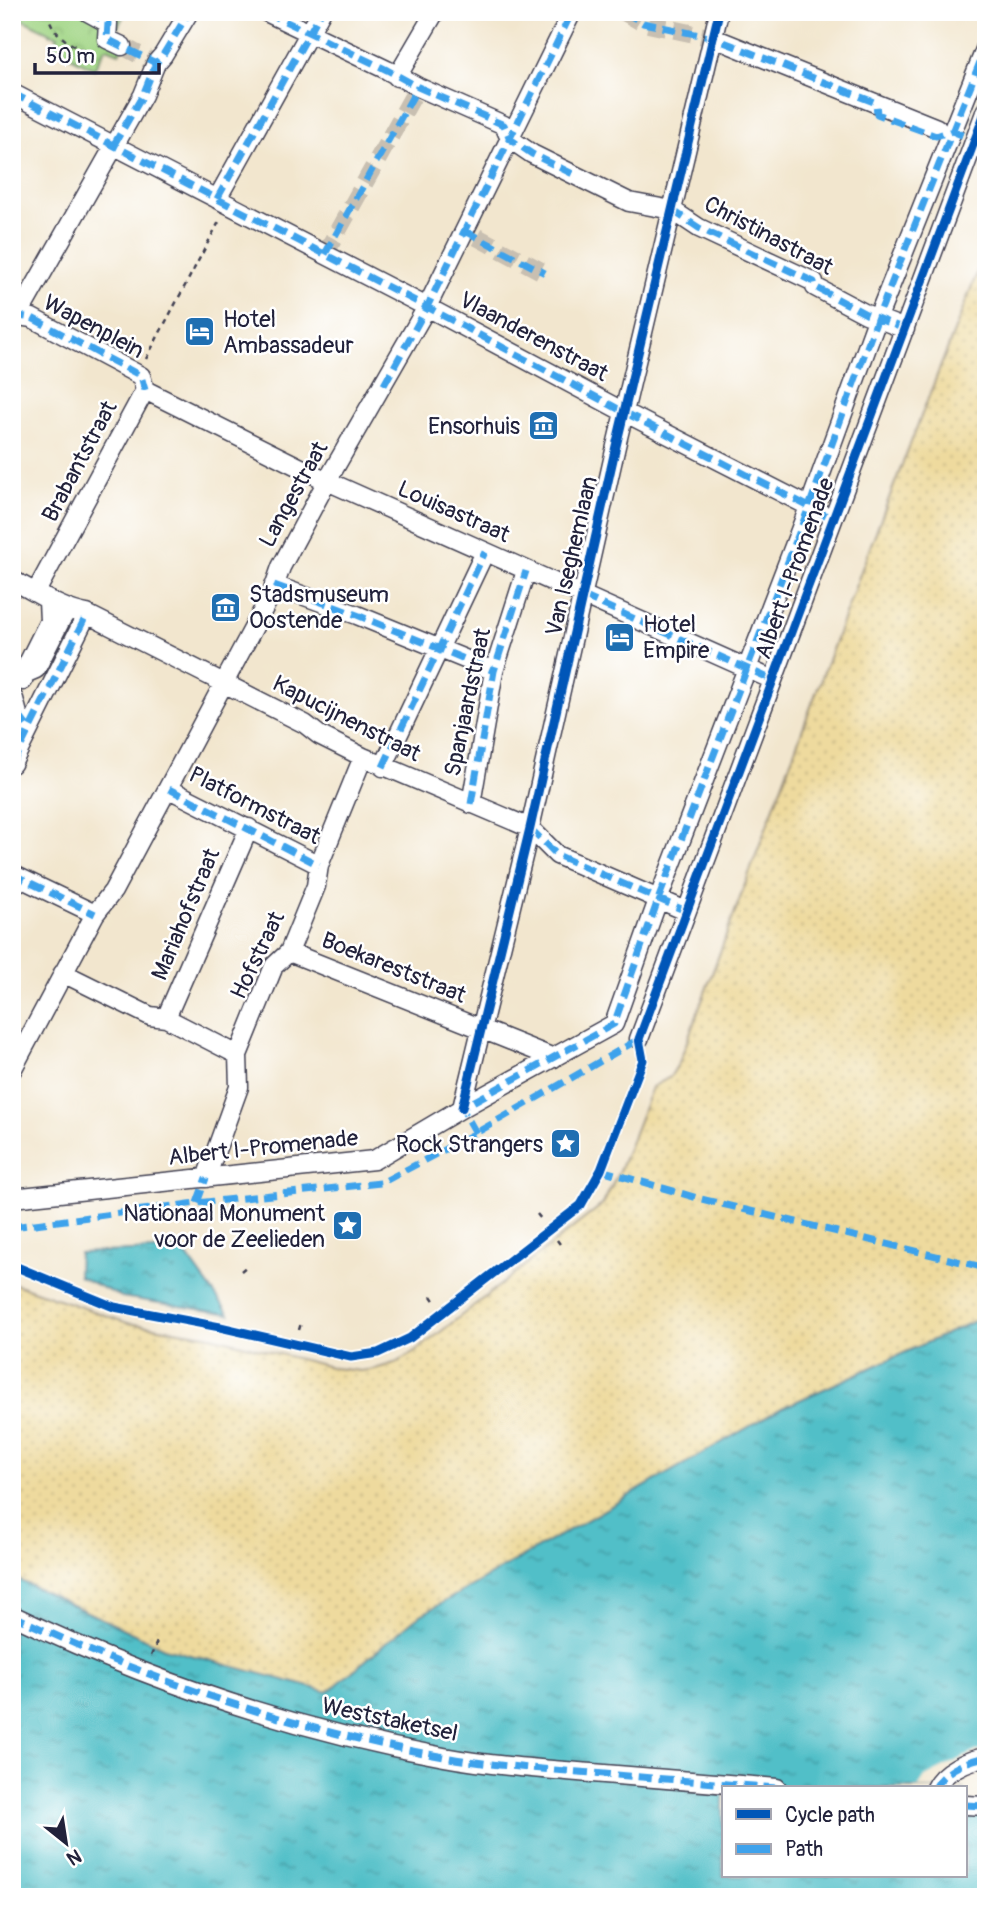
<svg xmlns="http://www.w3.org/2000/svg" width="998" height="1909" font-family="Pangolin,sans-serif">
<style>
.sand{fill:url(#sand-dots);stroke:#887e6c;stroke-width:2}
.park{fill:url(#park-crowns);stroke:#627c60;stroke-width:2}
.water{fill:url(#water-ripples);stroke:#3a7082;stroke-width:2;fill-rule:evenodd}
.pier{fill:#f2e6ce}
.lines{fill:none;stroke-linecap:round;stroke-linejoin:round}
.minor-tunnel{stroke:#c8bfb1;stroke-width:18;stroke-dasharray:18 9;stroke-linecap:butt}
.minor-casing{stroke:#413f51;stroke-width:21}
.path{stroke:#413f51;stroke-width:2.5;stroke-dasharray:5 5;stroke-linecap:butt}
.minor{stroke:#fff;stroke-width:18}
.quiet{stroke:#3ea2ec;stroke-width:7;stroke-dasharray:14 7;stroke-linecap:butt}
.cycleway-casing{stroke:#fff;stroke-width:13}
.cycleway{stroke:#0057b8;stroke-width:9}
.labels{text-anchor:middle;stroke-width:5;stroke-linejoin:round;paint-order:stroke}
.street-label{font-size:23px;fill:#22223b;stroke:#fff}
.poi-label{font-size:23px;fill:#22223b;stroke:#fff;text-anchor:start}
</style>
<defs>
<pattern id="sand-dots" width="8" height="8" patternUnits="userSpaceOnUse" patternTransform="scale(1.75)"><rect width="8" height="8" fill="#eeda9e"/><path d="M2 2h.1M6 6h.1" fill="none" stroke="#ccbb89" stroke-width="1.8" stroke-linecap="round"/></pattern>
<pattern id="park-crowns" width="20" height="18" patternUnits="userSpaceOnUse" patternTransform="scale(1.75)"><rect width="20" height="18" fill="#a1d585"/><path d="M2 6a3 3 0 1 1 6 0M12 15a3 3 0 1 1 6 0" fill="none" stroke="#8ab774"/></pattern>
<pattern id="water-ripples" width="26" height="14" patternUnits="userSpaceOnUse" patternTransform="scale(1.75)"><rect width="26" height="14" fill="#51bfc8"/><path d="M2 4q2-2 4 0t4 0M15 11q2-2 4 0t4 0" fill="none" stroke="#439ba4"/></pattern>
</defs>
<rect width="100%" height="100%" fill="#fff"/>
<filter id="ink" filterUnits="userSpaceOnUse"><feTurbulence type="fractalNoise" baseFrequency=".0143" numOctaves="2"/><feDisplacementMap in="SourceGraphic" scale="14" xChannelSelector="R" yChannelSelector="G"/><feConvolveMatrix kernelMatrix="1 2 1 2 8 2 1 2 1" color-interpolation-filters="sRGB"/></filter>
<filter id="wash" filterUnits="userSpaceOnUse"><feTurbulence type="fractalNoise" baseFrequency=".00686" numOctaves="4" result="noise"/><feDisplacementMap in="SourceGraphic" scale="28" xChannelSelector="R" yChannelSelector="G"/><feGaussianBlur stdDeviation="1.57" result="paint"/><feColorMatrix in="noise" values="0 0 0 0 0 0 0 0 0 0 0 0 0 0 0 0 0 1.4 0 .05"/><feComposite in="paint" operator="in"/></filter>
<g filter="url(#wash)">
<rect width="100%" height="100%" fill="#f2e6ce"/>
<path class="sand" d="M986 250V1316L782 1408 416 1618 328 1692 164 1648 12 1577V1283L128 1323 211 1336 334 1368 360 1371 375 1369 398 1362 415 1352 603 1204 620 1169 652 1087 670 1077 679 1063 870 547Z"/>
<path class="park" d="M21 12H114L123 17 116 31 127 38 119 53 107 48 105 49 94 69 53 48 58 36 51 33 50 35 48 32 19 18Z"/>
<path class="water" d="M182 1249 229 1314 122 1297 78 1276 79 1253Z
M986 1316V1897H12V1577L164 1648 328 1692 416 1618 782 1408ZM723 1788H965V1876H723Z"/>
<path class="pier" d="M976 1751H986V1814L965 1813V1788H918L925 1777Z"/>
</g>
<g filter="url(#ink)">
<g class="lines">
<path class="minor-tunnel" d="M624 12 643 23 714 38
M122 46 149 60
M477 237 545 273
M325 254 413 96"/>
<defs>
<path id="minor" d="M88 12 108 23 107 39 122 46
M266 12 387 70 418 87 504 125 510 139 532 154 629 202 672 210 699 228 814 282 815 287 866 314 905 329
M714 38 937 128
M397 77 435 12
M12 93 427 307 624 412 820 512
M217 199 321 12
M12 313H17L23 307 143 95 156 63 163 55 189 12
M12 315 32 318 141 376 145 390
M145 390 327 481 773 680
M12 580C38 593 59 609 87 614L305 724 319 735 363 757 530 828 557 855 686 911
M274 585 357 615 494 671
M36 592 145 390
M48 601 49 621 27 665 29 672 36 669 62 618 68 610
M12 675 23 681
M14 699 18 714 29 729
M12 764 87 614
M383 767 485 552
M169 789 319 865
M471 804 494 671 526 571
M12 874 95 914
M289 952 554 1058
M63 973 150 1016 166 1018 238 1055
M166 1018 249 828
M639 1039 986 110
M12 1070 95 914 113 891 272 593 281 567 327 481 427 307 572 12
M462 1108 530 828 616 446 719 12
M206 1178 239 1087 238 1055 274 966 289 952 316 886 319 865 363 757
M12 1198 374 1160 462 1108 614 1024 658 900 809 507 878 317 986 47
M12 1615C149 1681 295 1730 444 1757 493 1766 542 1769 592 1773 653 1778 715 1783 777 1788
M935 1788C943 1771 968 1760 986 1757
M965 1805 986 1806"/>
</defs>
<use href="#minor" class="minor-casing"/>
<path class="path" d="M47 12C49 16 49 20 51 23 57 38 78 49 92 54L96 51
M146 359 220 220
M537 1214 541 1219
M557 1240 562 1247
M241 1271 248 1265
M431 1296 435 1302
M299 1330 301 1323
M151 1656 158 1639"/>
<use href="#minor" class="minor"/>
<path class="quiet" d="M88 12 108 23 107 39 156 63
M266 12 387 70 418 87 504 125 510 139 532 154 573 174
M624 12 643 23 714 38 876 103 877 114 936 136 952 131 974 140
M12 93 427 307 624 412 833 519
M113 146 143 95 156 63 163 55 189 12
M217 199 321 12
M672 210 699 228 814 282 815 287 866 314 905 329
M465 231 545 273
M325 254 418 87
M12 315 32 318 141 376 145 390
M384 385 427 307 572 12
M274 585 357 615 494 671
M583 596 773 680
M18 714 29 729
M12 764 87 614
M383 767 485 552
M169 789 319 865
M471 804 494 671 526 571
M530 828 557 855 686 911
M12 874 95 914
M476 1133 462 1108 614 1024 658 900 809 507 878 317 986 47
M601 1170 701 1199 986 1268
M197 1203 206 1178
M12 1227 197 1203 381 1183 476 1133 639 1039 641 1035
M12 1615C149 1681 295 1730 444 1757 493 1766 542 1769 592 1773 653 1778 715 1783 777 1788
M935 1788C943 1771 968 1760 986 1757
M965 1805 986 1806"/>
<defs>
<path id="cycleway" d="M462 1108 530 828 616 446 719 12
M12 1265 114 1307 220 1327 351 1357 378 1353 410 1338 581 1205 601 1170 643 1060 639 1039 986 110"/>
</defs>
<use href="#cycleway" class="cycleway-casing"/>
<use href="#cycleway" class="cycleway"/>
</g>
</g>
<defs>
<symbol id="hotel-square" viewBox="-11 -11 22 22"><rect x="-9" y="-9" width="18" height="18" rx="4" fill="#1f6fb2" stroke="#fff"/><path d="M-6-4.5h1.5V1H6V5H4.5V3h-9V5H-6ZM-4 0a1.8 1.8 0 1 1 3.6 0ZM.5 0V-2.5h3Q6-2.5 6 0Z" fill="#fff"/></symbol>
<symbol id="museum-square" viewBox="-11 -11 22 22"><rect x="-9" y="-9" width="18" height="18" rx="4" fill="#1f6fb2" stroke="#fff"/><path d="M0-6L6-3V-2H-6V-3ZM-5-1h2V3h-2ZM-1-1h2V3h-2ZM3-1h2V3H3ZM-6 4H6V6H-6Z" fill="#fff"/></symbol>
<symbol id="sight-square" viewBox="-11 -11 22 22"><rect x="-9" y="-9" width="18" height="18" rx="4" fill="#1f6fb2" stroke="#fff"/><path d="M0-6L1.8-2.2L6-1.7L2.9 1.2L3.7 5.4L0 3.3L-3.7 5.4L-2.9 1.2L-6-1.7L-1.8-2.2Z" fill="#fff"/></symbol>
</defs>
<g fill-rule="evenodd">
<use href="#hotel-square" x="182" y="314" width="35" height="35"/>
<use href="#museum-square" x="526" y="408" width="35" height="35"/>
<use href="#museum-square" x="208" y="590" width="35" height="35"/>
<use href="#hotel-square" x="602" y="620" width="35" height="35"/>
<use href="#sight-square" x="548" y="1126" width="35" height="35"/>
<use href="#sight-square" x="330" y="1208" width="35" height="35"/>
</g>
<g class="labels">
<g class="street-label">
<text transform="translate(769 235) rotate(28)" y="8">Christinastraat</text>
<text transform="translate(94 326) rotate(28)" y="8">Wapenplein</text>
<text transform="translate(534 336) rotate(28)" y="8">Vlaanderenstraat</text>
<text transform="translate(79 461) rotate(-62)" y="8">Brabantstraat</text>
<text transform="translate(293 494) rotate(-61)" y="8">Langestraat</text>
<text transform="translate(454 511) rotate(24)" y="8">Louisastraat</text>
<text transform="translate(571 556) rotate(-77)" y="8">Van Iseghemlaan</text>
<text transform="translate(794 568) rotate(-70)" y="8">Albert I-Promenade</text>
<text transform="translate(467 702) rotate(-78)" y="8">Spanjaardstraat</text>
<text transform="translate(347 718) rotate(27)" y="8">Kapucijnenstraat</text>
<text transform="translate(255 805) rotate(27)" y="8">Platformstraat</text>
<text transform="translate(185 914) rotate(-67)" y="8">Mariahofstraat</text>
<text transform="translate(257 955) rotate(-64)" y="8">Hofstraat</text>
<text transform="translate(394 967) rotate(22)" y="8">Boekareststraat</text>
<text transform="translate(263 1147) rotate(-6)" y="8">Albert I-Promenade</text>
<text transform="translate(390 1719) rotate(12)" y="8">Weststaketsel</text>
</g>
<g class="poi-label">
<text x="223" y="327">Hotel<tspan x="223" dy="26">Ambassadeur</tspan></text>
<text x="520" y="434" text-anchor="end">Ensorhuis</text>
<text x="249" y="602">Stadsmuseum<tspan x="249" dy="26">Oostende</tspan></text>
<text x="643" y="632">Hotel<tspan x="643" dy="26">Empire</tspan></text>
<text x="543" y="1152" text-anchor="end">Rock Strangers</text>
<text x="325" y="1221" text-anchor="end">Nationaal Monument<tspan x="325" dy="26">voor de Zeelieden</tspan></text>
</g>
</g>
<rect width="998" height="1909" fill="none" stroke="#fff" stroke-width="42"/>
<rect x="722" y="1786" width="245" height="91" fill="#ffffff" stroke="#a7a7b1" stroke-width="2"/>
<rect x="736" y="1809" width="35" height="10" fill="#0057b8" stroke="#a7a7b1" stroke-width="2"/>
<text x="785" y="1822" font-size="21" fill="#22223b">Cycle path</text>
<rect x="736" y="1844" width="35" height="10" fill="#3ea2ec" stroke="#a7a7b1" stroke-width="2"/>
<text x="785" y="1856" font-size="21" fill="#22223b">Path</text>
<g transform="translate(66 1843) rotate(150)" stroke="#ffffff" stroke-width="5" paint-order="stroke">
<path d="M0-5L12 26L0 18L-12 26Z" fill="#22223b"/>
<text y="-10" font-size="19" font-weight="bold" text-anchor="middle" fill="#22223b">N</text>
</g>
<path d="M35 63v10h124v-10" fill="none" stroke="#22223b" stroke-width="3.5"/>
<text x="46" y="63" font-size="21" fill="#22223b" stroke="#ffffff" stroke-width="5" paint-order="stroke">50 m</text>
</svg>
